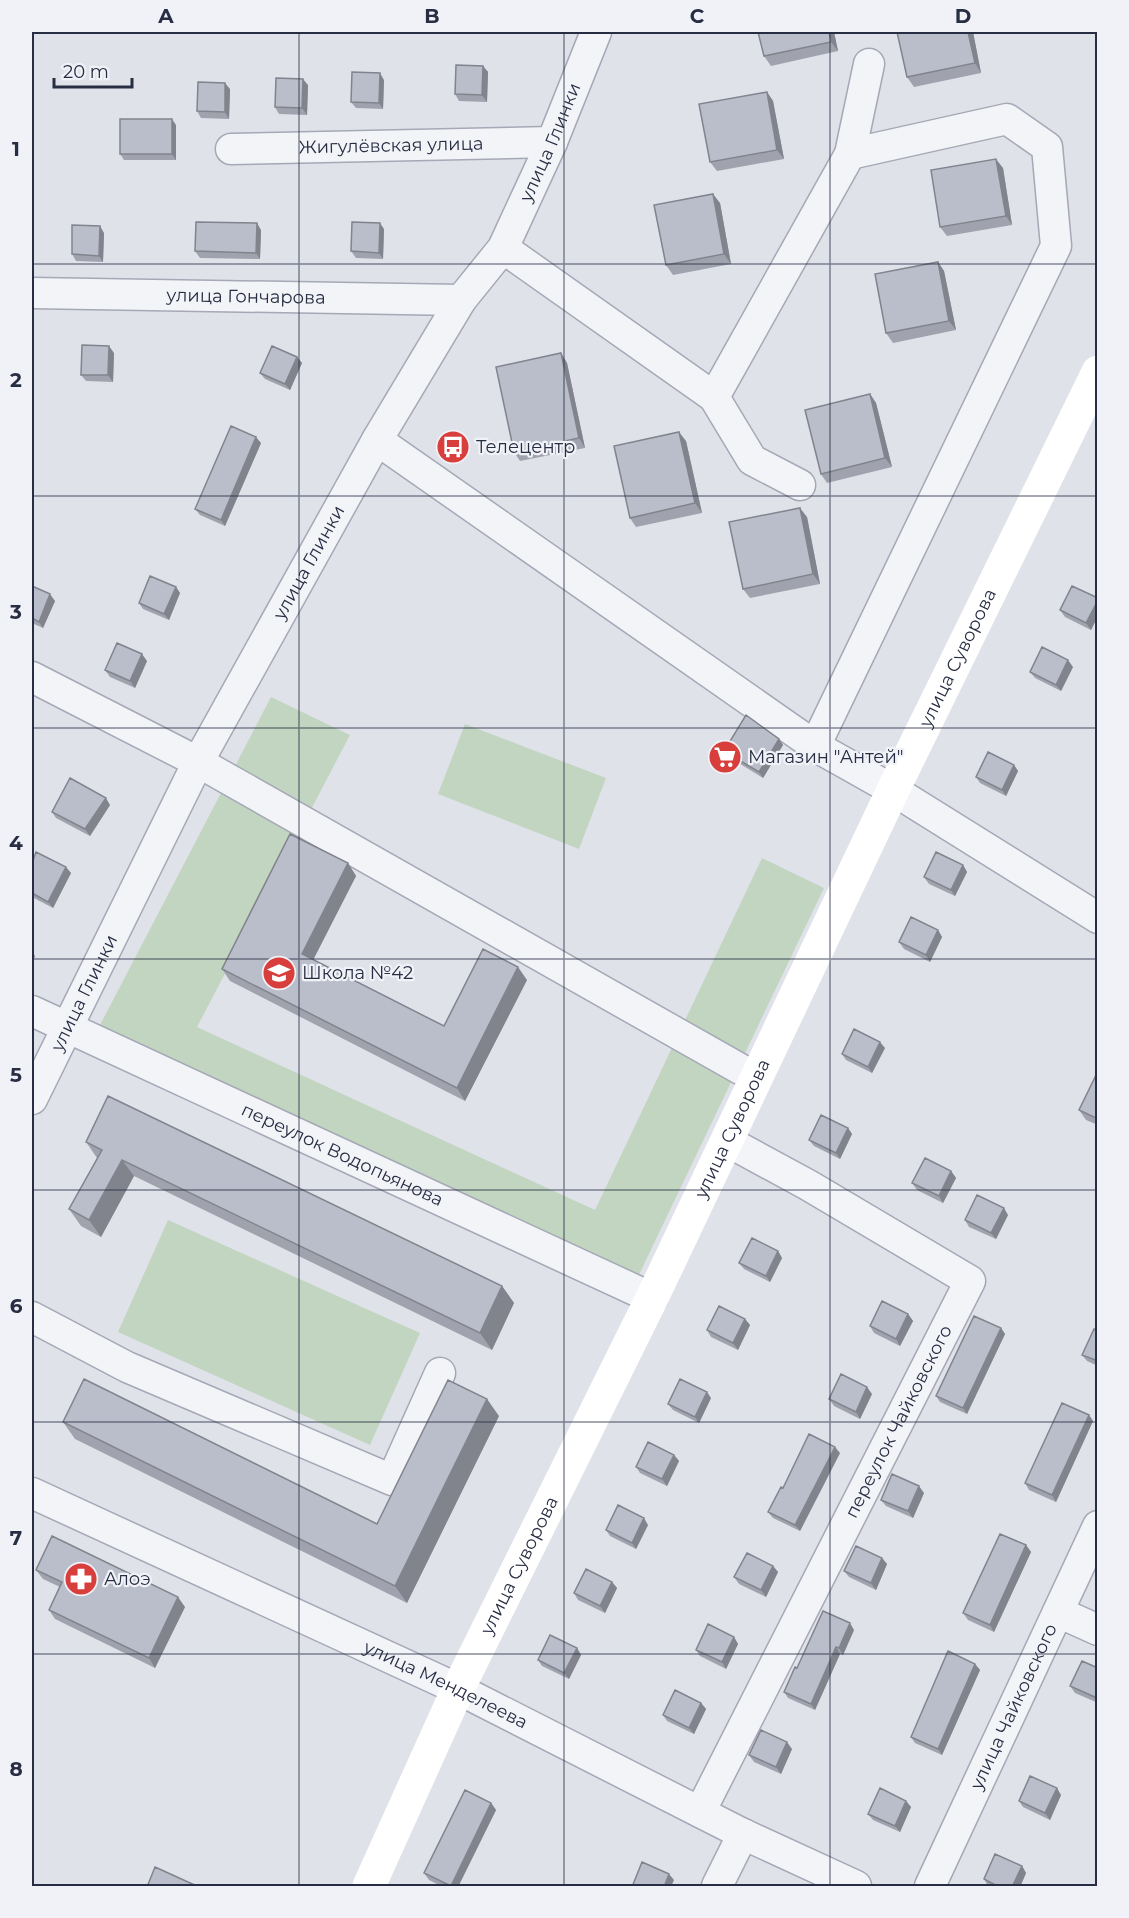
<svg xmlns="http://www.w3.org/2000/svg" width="1129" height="1918" font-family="Montserrat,sans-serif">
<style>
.green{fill:#c2d5c0}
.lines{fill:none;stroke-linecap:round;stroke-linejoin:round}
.street-casing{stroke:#a5a8b5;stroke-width:33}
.street{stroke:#f3f4f8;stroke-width:30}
.secondary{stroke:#fff;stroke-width:33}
.wall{fill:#a0a3ae}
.shaded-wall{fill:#82848d}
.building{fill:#babdca;stroke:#82848d;stroke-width:1.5}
.grid{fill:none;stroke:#272d43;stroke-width:1.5;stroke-opacity:0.55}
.labels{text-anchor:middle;stroke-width:4.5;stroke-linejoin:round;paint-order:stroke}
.street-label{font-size:18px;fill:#272d43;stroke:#f0f2f7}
.poi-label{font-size:18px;fill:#272d43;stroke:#f0f2f7;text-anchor:start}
.neatline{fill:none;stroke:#272d43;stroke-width:2}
.grid-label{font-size:20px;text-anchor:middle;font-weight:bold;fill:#272d43}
</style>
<rect width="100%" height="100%" fill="#e0e2ea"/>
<path class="green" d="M271 697 350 735 197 1027 595 1210 762 858 824 888 636 1281 99 1027Z
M465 724 606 778 579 849 438 794Z
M168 1220 420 1333 370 1445 118 1332Z"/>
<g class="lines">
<defs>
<g id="street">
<path id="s1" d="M231 149 552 142"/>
<path d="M503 248 714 397 850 154 869 64"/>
<path id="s2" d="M32 293 461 300"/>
<path d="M714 397 752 460 800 485"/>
<path d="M377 440 815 746 893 790 1098 918"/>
<path d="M32 677 198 762 756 1078"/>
<path d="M815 746 1056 246 1047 147 1007 119 850 154"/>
<path id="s3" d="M32 1011 652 1298"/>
<path id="s4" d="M32 1099 198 762 377 440 461 300 503 248 552 142 596 32"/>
<path d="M32 1317 127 1367 392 1480 440 1373"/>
<path id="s5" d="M32 1493 458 1689 743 1834 856 1886"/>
<path d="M1058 1612 1098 1630"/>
<path id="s6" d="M700 1812 970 1281 808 1185 727 1141"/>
<path d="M717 1886 743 1834"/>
<path id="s7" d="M930 1886 1098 1526"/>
</g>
</defs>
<use href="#street" class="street-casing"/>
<use href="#street" class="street"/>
<path class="secondary" id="s8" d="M369 1886 458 1689 652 1298 893 790 1098 372"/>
</g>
<path class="wall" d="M834 32 838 51 771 66 764 56Z
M973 32 981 73 914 87 907 77Z
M483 66 488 72 487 102 459 101 455 94Z
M384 80 383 109 356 108 351 102Z
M308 85 307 115 279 114 275 107Z
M230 89 229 119 201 118 197 111Z
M767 92 773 101 784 159 717 171 710 162Z
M176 125V160H124L120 154Z
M1003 168 1012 225 947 236 940 227Z
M720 203 731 264 673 275 666 265Z
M384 229 383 259 356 258 351 251Z
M261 230 260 259 200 258 195 251Z
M104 233 103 262 76 261 72 254Z
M938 262 944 271 956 330 893 343 886 333Z
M114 353 113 382 86 381 81 375Z
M561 353 567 363 585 448 520 461 514 452Z
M297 357 302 363 290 390 265 379 260 373Z
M870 394 876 403 892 467 827 483 821 474Z
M686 441 702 513 636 527 630 518Z
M261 443 225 526 200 515 195 509Z
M807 517 820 584 750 598 743 589Z
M32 586 55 601 43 628 32 623Z
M176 587 180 593 169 620 143 609 139 603Z
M1098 598V616L1091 630 1065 617 1060 610Z
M147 661 135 688 110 677 105 670Z
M1073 667 1061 691 1035 678 1030 672Z
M779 739 783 745 763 778 729 757 724 751Z
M1014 765 1018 771 1006 796 980 783 976 777Z
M110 805 90 836 56 818 52 812Z
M32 863 71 873 53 908 32 897Z
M348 863 356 876 313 960 444 1026 527 980 465 1101 230 981 222 969Z
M963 865 967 872 955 896 929 884 924 877Z
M938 930 942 937 930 962 904 949 899 942Z
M885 1048 872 1073 846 1060 842 1054Z
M1098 1071V1125L1086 1120 1079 1110Z
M848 1128 852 1134 840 1159 814 1146 809 1140Z
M86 1142 502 1286 514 1303 492 1350 134 1176 101 1237 81 1226 69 1209 97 1158Z
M951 1171 956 1178 943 1203 917 1190 912 1183Z
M1008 1215 996 1239 969 1227 965 1220Z
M778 1251 782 1258 770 1282 744 1269 739 1263Z
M908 1314 913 1321 900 1346 874 1333 870 1326Z
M745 1319 750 1325 738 1350 711 1337 707 1330Z
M1001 1328 1005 1334 967 1414 940 1402 936 1396Z
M1098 1331V1366L1087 1361 1082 1355Z
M872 1394 860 1419 834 1406 829 1399Z
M711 1398 699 1423 673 1410 668 1404Z
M1089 1415 1093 1421 1056 1502 1029 1490 1025 1483Z
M499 1416 407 1603 75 1439 63 1422 377 1524Z
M840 1453 800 1531 773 1518 768 1512 783 1488Z
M674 1455 679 1461 667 1486 640 1473 636 1467Z
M924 1493 913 1518 886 1506 881 1500Z
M648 1525 636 1549 610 1536 606 1530Z
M1026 1545 1031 1552 994 1632 968 1620 963 1613Z
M882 1558 887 1564 876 1590 849 1577 844 1571Z
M773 1566 778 1572 766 1597 739 1584 734 1577Z
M36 1570 185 1607 155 1668 55 1619 49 1610 60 1587 43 1579Z
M612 1582 617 1588 605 1613 578 1600 574 1593Z
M854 1630 843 1655 840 1654 815 1710 788 1698 784 1692 797 1668Z
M734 1637 738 1644 726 1669 700 1656 696 1650Z
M577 1648 581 1655 569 1679 542 1666 538 1660Z
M975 1664 980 1670 942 1755 915 1743 911 1737Z
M1098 1668V1703L1075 1693 1070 1686Z
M701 1703 706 1709 694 1734 667 1721 663 1715Z
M792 1749 781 1774 754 1762 749 1755Z
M1061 1795 1050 1820 1023 1807 1019 1801Z
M906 1801 911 1807 900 1832 873 1820 868 1814Z
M491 1803 496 1810 458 1887H443L429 1880 424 1873Z
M1022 1866 1026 1873 1020 1887H990L988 1886 984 1879Z"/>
<path class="shaded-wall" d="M829 32H834L838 51 831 42Z
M968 32H973L981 73 975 63Z
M483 66 488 72 487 102 482 95Z
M380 73 384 80 383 109 379 103Z
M303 79 308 85 307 115 302 108Z
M225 83 230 89 229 119 225 112Z
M767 92 773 101 784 159 777 150Z
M172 119 176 125V160L172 154Z
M996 159 1003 168 1012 225 1006 216Z
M713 194 720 203 731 264 724 254Z
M257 223 261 230 260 259 256 253Z
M380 223 384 229 383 259 379 253Z
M100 226 104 233 103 262 99 256Z
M938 262 944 271 956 330 949 321Z
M109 346 114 353 113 382 108 375Z
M561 353 567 363 585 448 579 438Z
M297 357 302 363 290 390 285 384Z
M870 394 876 403 892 467 885 458Z
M679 432 686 441 702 513 695 503Z
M256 437 261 443 225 526 221 520Z
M800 508 807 517 820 584 813 574Z
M176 587 180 593 169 620 164 614Z
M50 594 55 601 43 628 39 622Z
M1098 600V616L1091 630 1086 623Z
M142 654 147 661 135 688 130 681Z
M1068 660 1073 667 1061 691 1056 685Z
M779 739 783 745 763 778 759 772Z
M1014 765 1018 771 1006 796 1002 790Z
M106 798 110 805 90 836 85 829Z
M348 863 356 876 310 966 302 954Z
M963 865 967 872 955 896 951 890Z
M66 867 71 873 53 908 48 902Z
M938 930 942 937 930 962 926 955Z
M32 951 35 956 32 964Z
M518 967 527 980 465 1101 457 1088Z
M880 1042 885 1048 872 1073 868 1067Z
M848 1128 852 1134 840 1159 836 1153Z
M122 1160 134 1176 101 1237 89 1220Z
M951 1171 956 1178 943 1203 939 1196Z
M1004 1208 1008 1215 996 1239 991 1233Z
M778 1251 782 1258 770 1282 766 1276Z
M502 1286 514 1303 492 1350 480 1333Z
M908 1314 913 1321 900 1346 896 1339Z
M745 1319 750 1325 738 1350 733 1343Z
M1001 1328 1005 1334 967 1414 963 1408Z
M867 1387 872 1394 860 1419 856 1412Z
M707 1392 711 1398 699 1423 695 1417Z
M487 1399 499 1416 407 1603 395 1586Z
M1089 1415 1093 1421 1056 1502 1052 1495Z
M835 1447 840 1453 800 1531 795 1525Z
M674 1455 679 1461 667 1486 662 1479Z
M919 1486 924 1493 913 1518 908 1511Z
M644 1518 648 1525 636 1549 632 1543Z
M1026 1545 1031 1552 994 1632 990 1625Z
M882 1558 887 1564 876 1590 871 1583Z
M773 1566 778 1572 766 1597 761 1590Z
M612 1582 617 1588 605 1613 600 1606Z
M178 1597 185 1607 155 1668 149 1658Z
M850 1623 854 1630 843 1655 839 1648Z
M734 1637 738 1644 726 1669 722 1662Z
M836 1647 840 1654 815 1710 811 1704Z
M577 1648 581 1655 569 1679 564 1673Z
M975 1664 980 1670 942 1755 938 1749Z
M701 1703 706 1709 694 1734 689 1728Z
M787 1742 792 1749 781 1774 776 1767Z
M1057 1788 1061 1795 1050 1820 1045 1813Z
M906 1801 911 1807 900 1832 895 1826Z
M491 1803 496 1810 458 1887H451Z
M1022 1866 1026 1873 1020 1887H1012Z
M669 1874 674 1880 671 1887H664Z"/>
<path class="building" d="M758 32H829L831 42 764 56Z
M897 32H968L975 63 907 77Z
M456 65 483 66 482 95 455 94Z
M352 72 380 73 379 103 351 102Z
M276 78 303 79 302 108 275 107Z
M198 82 225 83V112L197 111Z
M767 92 777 150 710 162 699 104Z
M120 119H172V154H120Z
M996 159 1006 216 940 227 931 170Z
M713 194 724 254 666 265 654 205Z
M196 222 257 223 256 253 195 251Z
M352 222 380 223 379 253 351 251Z
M72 225 100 226 99 256 72 254Z
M938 262 949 321 886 333 875 274Z
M82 345 109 346 108 375H81Z
M272 346 297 357 285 384 260 373Z
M561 353 579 438 514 452 496 367Z
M870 394 885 458 821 474 805 410Z
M231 426 256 437 221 520 195 509Z
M679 432 695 503 630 518 614 446Z
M800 508 813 574 743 589 729 522Z
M150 576 176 587 164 614 139 603Z
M32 586 50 594 39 622 32 618Z
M1072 586 1098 598V600L1086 623 1060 610Z
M117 643 142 654 130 681 105 670Z
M1042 647 1068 660 1056 685 1030 672Z
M746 715 779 739 759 772 724 751Z
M988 752 1014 765 1002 790 976 777Z
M70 778 106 798 85 829 52 812Z
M290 834 348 863 302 954 444 1026 483 949 518 967 457 1088 222 969Z
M36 852 66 867 48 902 32 893V863Z
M936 852 963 865 951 890 924 877Z
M911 917 938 930 926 955 899 942Z
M854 1029 880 1042 868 1067 842 1054Z
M1098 1071V1119L1079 1110Z
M108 1096 502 1286 480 1333 122 1160 89 1220 69 1209 102 1150 86 1142Z
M821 1115 848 1128 836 1153 809 1140Z
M925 1158 951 1171 939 1196 912 1183Z
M977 1195 1004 1208 991 1233 965 1220Z
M752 1238 778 1251 766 1276 739 1263Z
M882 1301 908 1314 896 1339 870 1326Z
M719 1306 745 1319 733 1343 707 1330Z
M974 1316 1001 1328 963 1408 936 1396Z
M1094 1329 1098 1331V1361L1082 1355Z
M841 1374 867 1387 856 1412 829 1399Z
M84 1379 377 1524 448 1380 487 1399 395 1586 63 1422Z
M680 1379 707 1392 695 1417 668 1404Z
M1062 1403 1089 1415 1052 1495 1025 1483Z
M809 1434 835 1447 795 1525 768 1512 781 1487 783 1488Z
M648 1442 674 1455 662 1479 636 1467Z
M892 1474 919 1486 908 1511 881 1500Z
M618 1505 644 1518 632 1543 606 1530Z
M1000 1534 1026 1545 990 1625 963 1613Z
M52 1536 178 1597 149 1658 49 1610 62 1582 36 1570Z
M856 1546 882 1558 871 1583 844 1571Z
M747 1553 773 1566 761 1590 734 1577Z
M586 1569 612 1582 600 1606 574 1593Z
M823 1611 850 1623 839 1648 836 1647 811 1704 784 1692 795 1667 797 1668Z
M708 1624 734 1637 722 1662 696 1650Z
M550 1635 577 1648 564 1673 538 1660Z
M948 1651 975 1664 938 1749 911 1737Z
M1082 1661 1098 1668 1097 1698 1070 1686Z
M675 1690 701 1703 689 1728 663 1715Z
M761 1730 787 1742 776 1767 749 1755Z
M1030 1776 1057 1788 1045 1813 1019 1801Z
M880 1788 906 1801 895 1826 868 1814Z
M465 1790 491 1803 451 1886 424 1873Z
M995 1854 1022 1866 1012 1887H999L984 1879Z
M642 1862 669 1874 664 1887H632Z
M155 1867 199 1887H147Z"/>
<path class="grid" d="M299 32V1886M564 32V1886M830 32V1886M32 264H1098M32 496H1098M32 728H1098M32 959H1098M32 1190H1098M32 1422H1098M32 1654H1098"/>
<defs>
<symbol id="bus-disc" viewBox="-11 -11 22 22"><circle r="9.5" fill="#d83e3c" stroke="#f0f2f7"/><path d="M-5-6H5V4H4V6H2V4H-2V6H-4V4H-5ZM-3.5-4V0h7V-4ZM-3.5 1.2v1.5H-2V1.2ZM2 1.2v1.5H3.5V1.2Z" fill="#fff"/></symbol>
<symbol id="supermarket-disc" viewBox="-11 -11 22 22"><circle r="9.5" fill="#d83e3c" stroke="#f0f2f7"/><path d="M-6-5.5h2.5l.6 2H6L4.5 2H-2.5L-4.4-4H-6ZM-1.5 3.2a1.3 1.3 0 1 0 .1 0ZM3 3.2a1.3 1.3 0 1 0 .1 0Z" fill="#fff"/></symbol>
<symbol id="school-disc" viewBox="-11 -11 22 22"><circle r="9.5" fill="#d83e3c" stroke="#f0f2f7"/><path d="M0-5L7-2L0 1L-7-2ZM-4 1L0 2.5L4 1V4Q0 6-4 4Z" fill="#fff"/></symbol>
<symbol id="pharmacy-disc" viewBox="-11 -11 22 22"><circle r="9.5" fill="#d83e3c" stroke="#f0f2f7"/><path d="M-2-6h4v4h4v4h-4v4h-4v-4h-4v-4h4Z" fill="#fff"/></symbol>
</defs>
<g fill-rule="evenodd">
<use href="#bus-disc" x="434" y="428" width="38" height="38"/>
<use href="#supermarket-disc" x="706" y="738" width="38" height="38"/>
<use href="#school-disc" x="260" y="954" width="38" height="38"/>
<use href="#pharmacy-disc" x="62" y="1560" width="38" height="38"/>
</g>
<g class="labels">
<g class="street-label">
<text dy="6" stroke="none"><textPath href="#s4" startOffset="1090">улица Глинки</textPath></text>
<text dy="6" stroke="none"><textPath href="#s1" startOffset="160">Жигулёвская улица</textPath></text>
<text dy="6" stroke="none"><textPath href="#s2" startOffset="214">улица Гончарова</textPath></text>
<text dy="6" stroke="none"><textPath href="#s4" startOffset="604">улица Глинки</textPath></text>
<text dy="6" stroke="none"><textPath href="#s8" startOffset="1362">улица Суворова</textPath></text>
<text dy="6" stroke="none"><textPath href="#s4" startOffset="118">улица Глинки</textPath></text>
<text dy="6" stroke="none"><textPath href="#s8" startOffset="840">улица Суворова</textPath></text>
<text dy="6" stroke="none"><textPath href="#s3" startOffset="342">переулок Водопьянова</textPath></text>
<text dy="6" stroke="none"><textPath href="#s6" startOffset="438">переулок Чайковского</textPath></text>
<text dy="6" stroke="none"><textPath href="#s8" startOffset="354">улица Суворова</textPath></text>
<text dy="6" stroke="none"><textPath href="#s5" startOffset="456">улица Менделеева</textPath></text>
<text dy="6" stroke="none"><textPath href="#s7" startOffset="198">улица Чайковского</textPath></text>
</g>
<g class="poi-label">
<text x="476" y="453">Телецентр</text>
<text x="748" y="763">Магазин "Антей"</text>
<text x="302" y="979">Школа №42</text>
<text x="104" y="1585">Алоэ</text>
</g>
</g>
<rect width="1129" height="1918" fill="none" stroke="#f0f2f7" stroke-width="66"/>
<path d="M54 78v9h78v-9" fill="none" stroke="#272d43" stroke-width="3"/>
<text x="63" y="78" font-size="18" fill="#272d43" stroke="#f0f2f7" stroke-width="4.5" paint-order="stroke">20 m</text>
<rect x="33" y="33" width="1063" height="1852" class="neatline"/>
<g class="grid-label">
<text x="166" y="23">A</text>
<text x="432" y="23">B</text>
<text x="697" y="23">C</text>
<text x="963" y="23">D</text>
<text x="16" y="156">1</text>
<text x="16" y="387">2</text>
<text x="16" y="619">3</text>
<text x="16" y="850">4</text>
<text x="16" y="1082">5</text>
<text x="16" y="1313">6</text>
<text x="16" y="1545">7</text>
<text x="16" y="1776">8</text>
</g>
</svg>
